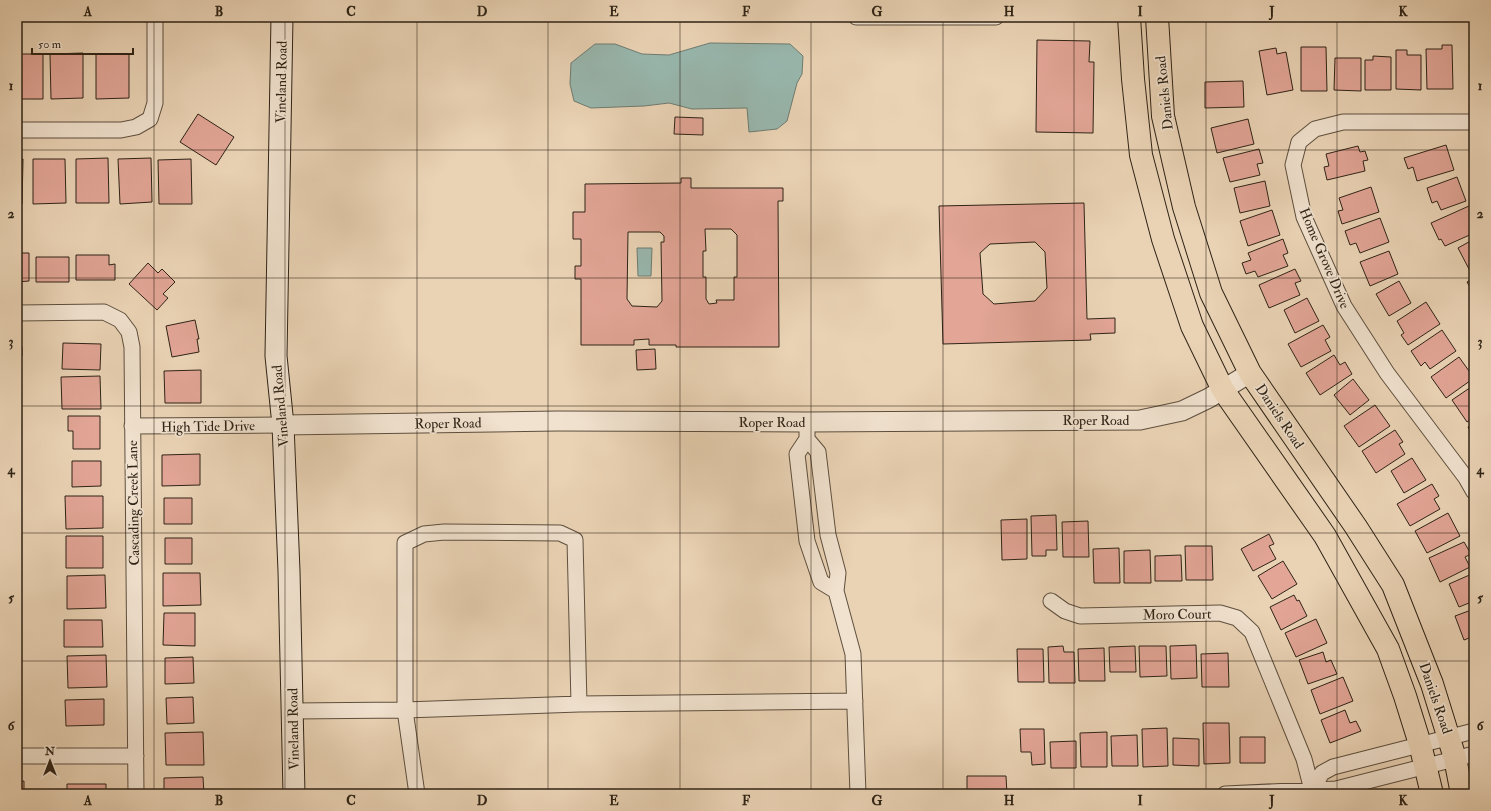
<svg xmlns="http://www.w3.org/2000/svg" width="1491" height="811" font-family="'IM FELL Double Pica',serif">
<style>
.water{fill:#98b7ae;stroke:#6e7c71}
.building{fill:#e2a596;stroke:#2e2316;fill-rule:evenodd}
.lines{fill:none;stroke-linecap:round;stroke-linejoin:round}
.minor-casing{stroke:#5d4f3e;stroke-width:17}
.tertiary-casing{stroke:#5d4f3e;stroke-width:21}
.secondary-casing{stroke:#2e2316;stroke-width:23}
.primary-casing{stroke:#2e2316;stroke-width:24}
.minor{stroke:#f1e2cf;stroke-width:15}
.tertiary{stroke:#f1e2cf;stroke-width:19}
.secondary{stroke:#f1e2cf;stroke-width:21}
.primary{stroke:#ead3b5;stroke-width:22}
.grid{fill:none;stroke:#2e2316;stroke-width:1;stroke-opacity:0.55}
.labels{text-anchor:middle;stroke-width:3.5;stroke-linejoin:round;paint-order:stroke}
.street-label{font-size:14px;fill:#2e2316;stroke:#f1e2cf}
.neatline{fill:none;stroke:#2e2316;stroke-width:1.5}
.grid-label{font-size:13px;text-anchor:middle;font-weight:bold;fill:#2e2316}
</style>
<rect width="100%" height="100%" fill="#ead3b5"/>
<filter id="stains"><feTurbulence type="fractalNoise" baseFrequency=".005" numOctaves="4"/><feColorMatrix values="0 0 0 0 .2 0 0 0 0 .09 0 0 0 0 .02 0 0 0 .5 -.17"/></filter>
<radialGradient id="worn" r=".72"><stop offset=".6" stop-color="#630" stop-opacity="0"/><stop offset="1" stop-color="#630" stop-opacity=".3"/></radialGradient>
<path class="water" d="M710 43 790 44 803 56 802 74 797 83 787 121 777 129 749 132 747 108 692 109 669 103 644 106 591 108 574 101 570 84 571 63 595 44H615L642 54 669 55Z
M637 248H652L651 276H638Z"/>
<path class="building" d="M1037 40 1090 41 1089 62H1094L1093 133 1036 132Z
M1442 45H1452L1453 89H1427L1426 49H1442Z
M1301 47H1326L1327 91H1301Z
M1276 48 1277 54 1286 52 1293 90 1267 95 1259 51Z
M1396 50H1407V55H1421V90L1396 89Z
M83 53V98L51 99 50 54Z
M17 54H43V99H17Z
M96 54H129V98L96 99Z
M1373 56 1391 57V90H1365V60H1373Z
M1335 58H1361V91L1334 90Z
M1243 81 1244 107 1205 108V82Z
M198 114 234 137 216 165 180 142Z
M675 117 703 118V135L674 134Z
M1248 119 1254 144 1217 153 1211 128Z
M1446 145 1454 170 1417 181 1413 167 1408 169 1404 158Z
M1358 146 1360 152 1365 151 1368 160 1363 161 1365 171 1327 180 1324 167 1329 166 1326 154Z
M1259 149 1263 163 1257 164 1260 175 1230 182 1223 158Z
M108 158 109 203H76V159Z
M151 158 152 202 120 204 118 159Z
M17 159H23L22 204H17Z
M33 159H65L66 203 33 204Z
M191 159 192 204H159L158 160Z
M1457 177 1466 201 1441 210 1437 201 1432 203 1427 188Z
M681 178H691V188H783V201H778L779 347H676V345H649V339L634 340V345H581V279H575V266H581V239H573V212H585V184L681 183ZM705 229H731L737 235V277H734V300H716L717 303 709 304 706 299V277H703V251H706ZM628 232H660L664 236V242H661L662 301 657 307 632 306 627 299Z
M1265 181 1270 206 1240 213 1234 188Z
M1371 187 1379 212 1342 224 1338 211 1343 210 1339 198Z
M1084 203 1087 319 1115 318V333L1090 334 1091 340 943 344 939 206ZM1035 242 1045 252 1047 288 1035 301 994 304 983 294 980 253 990 244Z
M1469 206 1474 216V219L1472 220 1474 225V233L1445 246 1441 239 1439 240 1431 223Z
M1272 210 1280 235 1248 246 1240 221Z
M1380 218 1389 242 1360 253 1356 243 1350 245 1345 231Z
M1283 239 1288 253 1283 255 1288 266 1258 277 1255 271 1246 274 1242 263 1251 260 1248 253Z
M1474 239V269L1470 271 1458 248Z
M1389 251 1398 274 1370 286 1360 262Z
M17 253H29V281L17 282Z
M76 255H109V265L115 264V280H76Z
M36 257H69V282H36Z
M148 263 158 273 162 269 175 282 163 294 168 298 157 310 129 284Z
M1295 269 1301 281 1295 283 1300 295 1269 308 1259 285Z
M1474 278V294L1467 282Z
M1399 281 1411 303 1389 316 1376 294Z
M1307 298 1319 321 1295 333 1284 310Z
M1426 302 1440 324 1408 345 1401 335 1404 333 1397 321Z
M195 320 199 339H197L199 352 172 357 166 326Z
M1323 325 1330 337 1325 340 1331 351 1301 367 1288 344Z
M1442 330 1456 351 1430 369 1425 362 1421 366 1411 351Z
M63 343 101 344 100 370 62 369Z
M17 347H22V356H17Z
M655 349 656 369 637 370 636 350Z
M1334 355 1340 365 1345 362 1352 374 1320 395 1306 373Z
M1459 357 1474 378 1446 398 1431 377Z
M201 370V403H165L164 371Z
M100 376 101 409H62L61 377Z
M1353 379 1369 400 1350 415 1334 395Z
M1474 385V417L1467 422 1452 400Z
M1375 405 1390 426 1359 447 1344 426Z
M68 416H100V449H73V431H68Z
M1474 423V438L1468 427Z
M1395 430 1403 442 1399 444 1405 454 1376 473 1362 451Z
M200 454V485L162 486V455Z
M1412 458 1426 480 1404 493 1391 471Z
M72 461H101V486L72 487Z
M1432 484 1439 496 1434 499 1440 509 1410 526 1397 504Z
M65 496H103V528L66 529Z
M164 498H192V524H164Z
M1448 513 1460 536 1427 553 1415 531Z
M1056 515 1057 550H1046V556H1032L1031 516Z
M1027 519V559L1002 560 1001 520Z
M1088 521 1089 557H1063L1062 522Z
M1269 534 1274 544 1269 546 1276 559 1253 571 1241 549Z
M66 536H103V568H66Z
M165 538H192V564H165Z
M1464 542 1471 554 1465 557 1470 567 1440 582 1429 558Z
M1185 546H1212L1213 580H1186Z
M1119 548 1120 583H1094L1093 549Z
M1150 550 1151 583H1124V551Z
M1181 555 1182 581H1155V556Z
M1283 561 1297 584 1272 599 1258 576Z
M163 573H200L201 605 163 606Z
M1474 573V601L1459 607 1449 584Z
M105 575 106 608 67 609V576Z
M1294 595 1297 601 1299 600 1307 616 1281 630 1270 607Z
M1474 609V636L1464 640 1455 616Z
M164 613H195V646L163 645Z
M1316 619 1327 643 1296 657 1285 633Z
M64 620H102L103 647H64Z
M1196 645 1197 678 1171 679 1170 646Z
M1063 646 1064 652H1074L1075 683H1049L1048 647Z
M1135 646 1136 672H1110L1109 647Z
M1139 646H1166L1167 676 1140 677Z
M1104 648 1105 681H1079L1078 649Z
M1017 649H1043L1044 682H1018Z
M1323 652 1326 662 1331 660 1337 674 1308 684 1299 660Z
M1228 653 1229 687H1202L1201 654Z
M106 655 107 687 68 688 67 656Z
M193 657 194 683 165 684V658Z
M1343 677 1353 701 1320 714 1311 690Z
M193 697 194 723 167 724 166 698Z
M17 698H19L18 724H17Z
M104 699V725L66 726 65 700Z
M1345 710 1350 723 1356 721 1361 731 1330 743 1321 720Z
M1203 723H1229L1230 763 1204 764Z
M1167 728 1168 766 1143 767 1142 729Z
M1020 729H1044L1045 764 1032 765 1031 752H1021Z
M203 732 204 765H166L165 733Z
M1107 732V767H1081L1080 733Z
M1137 735 1138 766H1112L1111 736Z
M1240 737H1265V763H1240Z
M1173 738 1199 739V766L1173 765Z
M1076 741V768H1051L1050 742Z
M967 776H1006L1007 794H967Z
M203 777 204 794H164V778Z
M24 781V794H17V782Z
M67 784H106V794H67Z"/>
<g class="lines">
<defs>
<path id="minor" d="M856 17H996
M1474 122H1343L1315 129 1299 142 1293 165 1304 217 1344 306 1387 373 1466 478 1474 492
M17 130H121L136 127 150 119 155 103V17
M17 313 104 312 120 320 129 332 132 347 136 794
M132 426 283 425
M807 430V439L797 454 807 541 821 582 836 591
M807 439 818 452 828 535 838 573 836 591 853 654 858 794
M1051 601 1065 611 1080 616 1220 613 1237 618 1252 632 1304 759 1313 794
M292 711 405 710 579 704 855 701
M17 756H136
M1312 790 1322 773 1333 767 1474 731
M417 794 405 710V543L424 534 444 532 560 533 575 540 579 704
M1225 794 1336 789 1474 754"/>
<path id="tertiary" d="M283 425 558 421 807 422 1140 420 1182 411 1209 398 1250 373"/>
<path id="secondary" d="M282 17 276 356 283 425 289 571 294 794"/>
<path id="primary" d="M1129 17 1133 79 1141 155 1163 239 1192 326 1223 390 1325 536 1388 649 1405 696 1420 744 1432 794
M1157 17 1163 116 1184 207 1211 293 1250 373 1356 527 1393 585 1432 684 1455 758 1462 794"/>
</defs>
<use href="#minor" class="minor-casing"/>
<use href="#tertiary" class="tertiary-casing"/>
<use href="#secondary" class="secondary-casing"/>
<use href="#primary" class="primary-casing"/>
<use href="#minor" class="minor"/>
<use href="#tertiary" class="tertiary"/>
<use href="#secondary" class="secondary"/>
<use href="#primary" class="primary"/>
</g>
<path class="grid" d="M154 17V794M285 17V794M417 17V794M548 17V794M680 17V794M811 17V794M943 17V794M1074 17V794M1206 17V794M1337 17V794M17 150H1474M17 278H1474M17 406H1474M17 533H1474M17 661H1474"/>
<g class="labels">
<g class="street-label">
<text transform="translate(281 82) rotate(-89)" y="5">Vineland Road</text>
<text transform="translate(1164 93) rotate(-96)" y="5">Daniels Road</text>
<text transform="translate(1325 258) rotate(67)" y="5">Home Grove Drive</text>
<text transform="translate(280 406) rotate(-95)" y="5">Vineland Road</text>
<text transform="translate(1280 416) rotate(56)" y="5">Daniels Road</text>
<text x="1096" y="425">Roper Road</text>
<text x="772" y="427">Roper Road</text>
<text transform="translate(448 423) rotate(-1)" y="5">Roper Road</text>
<text transform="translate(208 426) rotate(-1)" y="5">High Tide Drive</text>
<text transform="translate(133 503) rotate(-91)" y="5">Cascading Creek Lane</text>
<text transform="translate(1177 614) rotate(-1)" y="5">Moro Court</text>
<text transform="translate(1436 698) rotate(71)" y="5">Daniels Road</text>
<text transform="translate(293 729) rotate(-91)" y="5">Vineland Road</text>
</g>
</g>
<rect width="1491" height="811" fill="none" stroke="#ead3b5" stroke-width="44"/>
<g transform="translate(50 761)" stroke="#f1e2cf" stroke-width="3" paint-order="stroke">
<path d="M0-3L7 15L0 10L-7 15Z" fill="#2e2316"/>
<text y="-6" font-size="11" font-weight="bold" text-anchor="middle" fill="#2e2316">N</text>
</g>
<path d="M32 48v6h101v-6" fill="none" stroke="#2e2316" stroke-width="2"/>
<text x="38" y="48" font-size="12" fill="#2e2316" stroke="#f1e2cf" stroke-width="3" paint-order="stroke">50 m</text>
<rect x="22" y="22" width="1447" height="767" class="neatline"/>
<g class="grid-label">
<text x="88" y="16">A</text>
<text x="219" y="16">B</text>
<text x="351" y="16">C</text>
<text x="482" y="16">D</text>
<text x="614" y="16">E</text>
<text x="746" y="16">F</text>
<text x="877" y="16">G</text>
<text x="1009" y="16">H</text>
<text x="1140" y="16">I</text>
<text x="1272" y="16">J</text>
<text x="1403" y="16">K</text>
<text x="11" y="90">1</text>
<text x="1480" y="90">1</text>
<text x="11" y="218">2</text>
<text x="1480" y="218">2</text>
<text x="11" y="346">3</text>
<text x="1480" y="346">3</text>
<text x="11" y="474">4</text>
<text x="1480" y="474">4</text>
<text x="11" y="602">5</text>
<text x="1480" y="602">5</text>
<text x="11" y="730">6</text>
<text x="1480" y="730">6</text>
<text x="88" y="805">A</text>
<text x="219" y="805">B</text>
<text x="351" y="805">C</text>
<text x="482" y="805">D</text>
<text x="614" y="805">E</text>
<text x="746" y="805">F</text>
<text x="877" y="805">G</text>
<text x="1009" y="805">H</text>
<text x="1140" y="805">I</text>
<text x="1272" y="805">J</text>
<text x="1403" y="805">K</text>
</g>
<rect width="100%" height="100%" filter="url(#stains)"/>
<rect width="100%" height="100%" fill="url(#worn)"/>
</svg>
